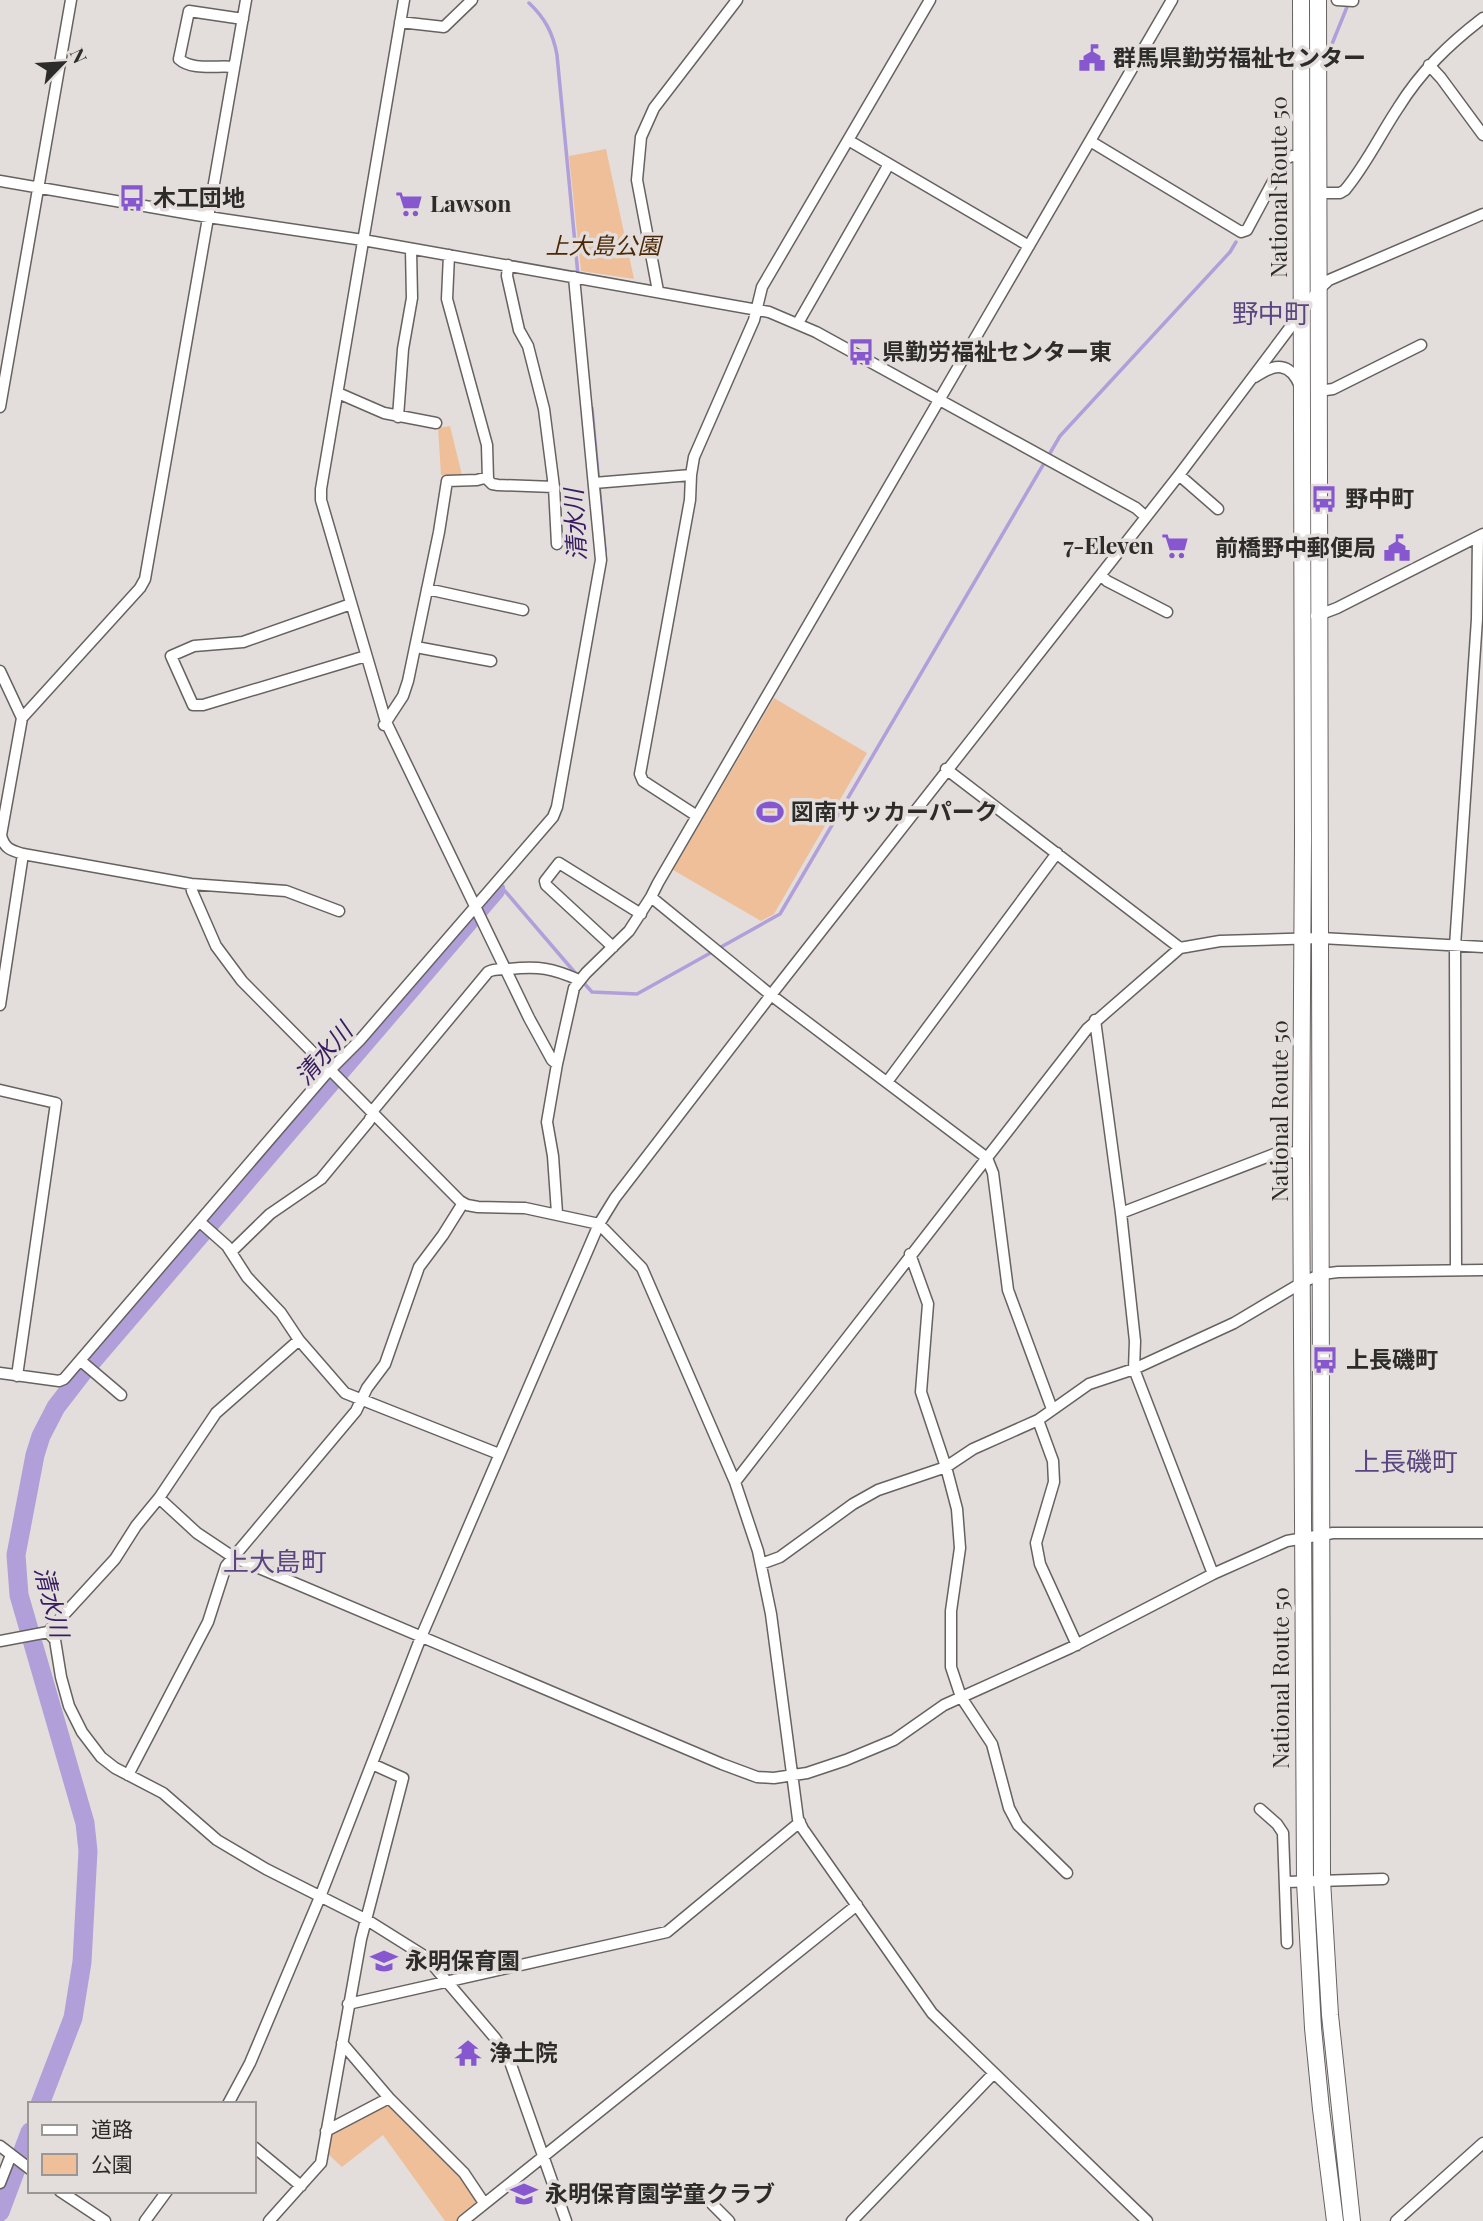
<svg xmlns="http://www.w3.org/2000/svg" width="1483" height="2221" font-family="'Playfair Display','Noto Sans JP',serif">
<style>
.green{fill:#efbf9a}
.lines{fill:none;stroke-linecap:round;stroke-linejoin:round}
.stream{stroke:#b19fda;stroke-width:3.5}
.river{stroke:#b19fda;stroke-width:19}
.minor-casing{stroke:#666260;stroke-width:13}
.highway-casing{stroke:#666260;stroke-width:18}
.minor{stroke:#fff;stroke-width:10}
.highway{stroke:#fff;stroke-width:16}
.labels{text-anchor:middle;stroke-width:7;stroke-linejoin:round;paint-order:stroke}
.poi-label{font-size:23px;font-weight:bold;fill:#2d2c2a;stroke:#e3dedb;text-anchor:start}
.street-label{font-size:23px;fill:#2d2c2a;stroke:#e3dedb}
.park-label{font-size:23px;font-style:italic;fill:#4c2906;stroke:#e3dedb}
.water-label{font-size:24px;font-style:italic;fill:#381b60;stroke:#e3dedb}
.quarter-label{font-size:26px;fill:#5a4481;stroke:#e3dedb}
</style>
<rect width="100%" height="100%" fill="#e3dedb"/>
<path class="green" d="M606 149 634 279 581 271 569 156Z
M450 426 462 475H441L438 428Z
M774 698 867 753 774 914 761 921 673 870Z
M386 2104H390L460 2173 480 2201 457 2221H445L383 2135 342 2167 328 2154 331 2135Z"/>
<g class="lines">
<path class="stream" d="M529 3C545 18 553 33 557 55L578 275
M1332 44 1349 2
M592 408 605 550
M496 890 505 891 577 975
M582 981 592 992 637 994 780 914 1060 436 1230 252 1236 242"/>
<path class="river" d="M40 2104 73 2018 82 1962 88 1851 85 1823 19 1595 16 1555 35 1455 41 1436 56 1407 83 1372 496 890
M0 2212 30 2132"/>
<defs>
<path id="minor" d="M246 0 145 579 140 588 22 718 1 835C4 848 10 850 23 854L191 884 286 891 339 911
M404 0 321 489V500L386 722 529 1018 552 1060 557 1064
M1337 0 1353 1
M400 22 444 27 472 0
M1429 65 1441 78 1483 135
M234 67C218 65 192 71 179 59L189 11 243 19
M848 140 1029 246
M1090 141 1241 232 1247 230 1285 159 1292 156 1301 157
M0 181 208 217 363 240 769 312 816 332 1136 508 1146 517
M1318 193H1340L1345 190C1366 165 1380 135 1398 108 1421 71 1449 44 1483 18
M449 255 447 299 487 445 488 480 492 484 498 485 554 487
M508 265 507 276 519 330 528 346 544 409 554 487 557 544
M658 291 637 180 641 137 654 108 737 0
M798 323 889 164
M1255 377C1275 363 1290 362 1300 386
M1319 391 1333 389 1421 345
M338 393 384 413 436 423
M0 407 71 0
M398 417 403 349 412 298 411 249
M1179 475 1218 509
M594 483 691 475
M1101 575 1107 581 1167 612
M427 589 523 610
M351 604 243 642 194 646 171 656 193 705H203L366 656
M1316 616 1337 608 1483 534
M416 647 491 661
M0 671 22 718
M384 725 403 696 408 681 439 532 447 481 477 480 488 477
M946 769 1180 948
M697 816 643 781 640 774 690 500 691 475 694 457 754 320 762 287 930 0
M191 884 192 891 216 946 242 981 460 1201 467 1205 478 1207 525 1208 599 1224 642 1268 735 1482 758 1551 771 1614 798 1819 803 1829 932 2013 1147 2221
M651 897 771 995 987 1158 993 1173 1008 1290 1052 1409
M613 947 546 885 545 881 559 863 641 914
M0 1005 23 854
M1095 1020 1121 1213 1135 1341 1134 1369 1213 1574
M887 1082 1057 853
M0 1090 56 1103 17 1376
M557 1213 553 1156 547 1122 557 1064 574 988 586 973 629 931 651 897 658 883 1172 0
M1121 1213 1277 1153 1301 1152
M200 1222 227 1246 247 1277 281 1313 299 1340 345 1393 499 1454
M231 1252 270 1214 321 1179 369 1121 375 1108 488 972C496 968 501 970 509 969 539 966 552 968 579 980
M910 1254 928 1304 921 1392 946 1467 957 1509 960 1548 951 1611V1667L961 1697 992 1744 1009 1808 1018 1825 1067 1873
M1456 1270 1455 946 1477 619 1478 537
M81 1361 121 1395
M0 1373 59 1381 64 1379 325 1075 360 1040 553 817 557 807 601 560 574 277
M1038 1420 1053 1461 1054 1482 1036 1543 1040 1564 1077 1645
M735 1482 1087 1029 1180 948 1220 941 1321 938 1483 947
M159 1498 197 1533 233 1557 722 1764 757 1777 774 1778 807 1773 846 1760 894 1740 944 1705 1070 1648 1213 1574 1287 1541 1333 1533H1483
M761 1564 780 1557 853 1504 878 1490 946 1467 973 1449 1038 1420 1089 1384 1134 1369 1234 1323 1303 1282 1322 1274 1338 1272 1483 1270
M48 1632 55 1640 61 1677 69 1706 82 1732 101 1757 115 1768 163 1793 217 1840 266 1869 367 1920 426 1957 495 2038 509 2059 566 2221
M0 1641 48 1632 115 1559 136 1526 159 1498 216 1413 299 1340
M128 1775 208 1622 226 1566 356 1411 367 1388 385 1364 419 1267 443 1235 463 1203
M1260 1809 1277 1824 1283 1833 1287 1943
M1286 1882 1383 1879
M348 2004 667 1932 800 1822
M342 2043 389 2098 464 2173 484 2203
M228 2104 250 2063 320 1897 421 1637 599 1224 615 1198 771 995 1179 475 1319 289 1329 280 1483 214
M326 2131 389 2098
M0 2146 30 2169
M254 2147 301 2186
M0 2183 11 2155
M60 2191 105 2221
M712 2204 729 2221
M145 2221 167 2191
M269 2221 321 2163 361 1939 403 1778 372 1764
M463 2221 857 1905
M852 2221 994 2073
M1396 2221 1483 2143"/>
<path id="highway" d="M1301 0 1303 838 1301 1152 1305 1882 1313 2028 1321 2109 1335 2221
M1318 0 1322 1880 1330 2015 1352 2221"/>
</defs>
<use href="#minor" class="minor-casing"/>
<use href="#highway" class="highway-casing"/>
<use href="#minor" class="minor"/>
<use href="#highway" class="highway"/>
</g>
<defs>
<symbol id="civic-bare" viewBox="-9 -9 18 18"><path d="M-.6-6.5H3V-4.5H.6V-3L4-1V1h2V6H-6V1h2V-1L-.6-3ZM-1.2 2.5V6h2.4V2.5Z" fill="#8757d0" stroke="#e3dedb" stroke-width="2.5" paint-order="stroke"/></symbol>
<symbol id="bus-bare" viewBox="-9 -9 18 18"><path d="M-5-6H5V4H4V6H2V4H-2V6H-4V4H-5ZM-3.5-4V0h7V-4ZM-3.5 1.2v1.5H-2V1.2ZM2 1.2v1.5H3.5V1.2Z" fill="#8757d0" stroke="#e3dedb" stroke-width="2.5" paint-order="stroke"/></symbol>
<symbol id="supermarket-bare" viewBox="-9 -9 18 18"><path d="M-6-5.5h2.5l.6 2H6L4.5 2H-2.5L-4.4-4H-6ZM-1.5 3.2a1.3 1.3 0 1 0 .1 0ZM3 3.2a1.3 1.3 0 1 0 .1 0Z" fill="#8757d0" stroke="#e3dedb" stroke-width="2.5" paint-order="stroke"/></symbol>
<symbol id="stadium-bare" viewBox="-9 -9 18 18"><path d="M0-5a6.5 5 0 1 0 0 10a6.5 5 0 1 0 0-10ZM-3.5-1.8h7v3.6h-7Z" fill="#8757d0" stroke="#e3dedb" stroke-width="2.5" paint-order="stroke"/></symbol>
<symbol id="school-bare" viewBox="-9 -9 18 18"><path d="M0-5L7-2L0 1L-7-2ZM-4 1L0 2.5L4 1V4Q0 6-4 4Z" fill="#8757d0" stroke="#e3dedb" stroke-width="2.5" paint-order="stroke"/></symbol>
<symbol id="temple-bare" viewBox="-9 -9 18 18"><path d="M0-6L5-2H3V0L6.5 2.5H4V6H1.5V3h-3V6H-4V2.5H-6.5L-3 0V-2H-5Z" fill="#8757d0" stroke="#e3dedb" stroke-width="2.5" paint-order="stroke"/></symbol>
</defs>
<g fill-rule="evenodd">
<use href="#civic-bare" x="1073" y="39" width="38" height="38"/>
<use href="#bus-bare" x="113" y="179" width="38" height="38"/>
<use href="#supermarket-bare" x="390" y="185" width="38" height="38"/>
<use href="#bus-bare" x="842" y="333" width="38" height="38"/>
<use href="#bus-bare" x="1305" y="480" width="38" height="38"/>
<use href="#supermarket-bare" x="1156" y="527" width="38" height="38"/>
<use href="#civic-bare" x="1378" y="529" width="38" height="38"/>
<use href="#stadium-bare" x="751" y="793" width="38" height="38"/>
<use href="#bus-bare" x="1306" y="1341" width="38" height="38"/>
<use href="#school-bare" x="365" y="1942" width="38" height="38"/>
<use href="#temple-bare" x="449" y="2034" width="38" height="38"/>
<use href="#school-bare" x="505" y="2175" width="38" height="38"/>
</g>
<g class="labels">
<g class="poi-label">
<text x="1113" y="66">群馬県勤労福祉センター</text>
<text x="153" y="206">木工団地</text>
<text x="430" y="212">Lawson</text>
<text x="882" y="360">県勤労福祉センター東</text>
<text x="1345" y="507">野中町</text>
<text x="1154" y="554" text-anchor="end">7-Eleven</text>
<text x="1376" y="556" text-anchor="end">前橋野中郵便局</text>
<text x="791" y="820">図南サッカーパーク</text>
<text x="1346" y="1368">上長磯町</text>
<text x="405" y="1969">永明保育園</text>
<text x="489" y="2061">浄土院</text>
<text x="545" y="2202">永明保育園学童クラブ</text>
</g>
<g class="street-label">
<text transform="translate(1279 187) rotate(-90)" y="8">National Route 50</text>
<text transform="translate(1280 1111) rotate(-90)" y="8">National Route 50</text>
<text transform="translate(1281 1678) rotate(-90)" y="8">National Route 50</text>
</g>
<g class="park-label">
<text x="603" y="254">上大島公園</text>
</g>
<g class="water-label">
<text transform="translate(576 525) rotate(-93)" y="8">清水川</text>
<text transform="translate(324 1054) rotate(-49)" y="8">清水川</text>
<text transform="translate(51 1602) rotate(76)" y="8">清水川</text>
</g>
<g class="quarter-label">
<text x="1271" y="323">野中町</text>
<text x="1406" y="1471">上長磯町</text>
<text x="275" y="1571">上大島町</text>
</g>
</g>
<rect x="28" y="2102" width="228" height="91" fill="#e3dedb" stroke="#9a9794" stroke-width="2"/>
<rect x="42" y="2125" width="35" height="10" fill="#ffffff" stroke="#9a9794" stroke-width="2"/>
<text x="91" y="2137" font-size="21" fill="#2d2c2a">道路</text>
<rect x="42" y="2154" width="35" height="21" fill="#efbf9a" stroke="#9a9794" stroke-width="2"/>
<text x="91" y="2172" font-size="21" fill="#2d2c2a">公園</text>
<g transform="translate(63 63) rotate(65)" stroke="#e3dedb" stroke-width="5" paint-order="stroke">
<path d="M0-5L12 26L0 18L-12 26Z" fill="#2d2c2a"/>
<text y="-10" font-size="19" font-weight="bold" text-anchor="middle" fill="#2d2c2a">N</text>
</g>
</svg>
